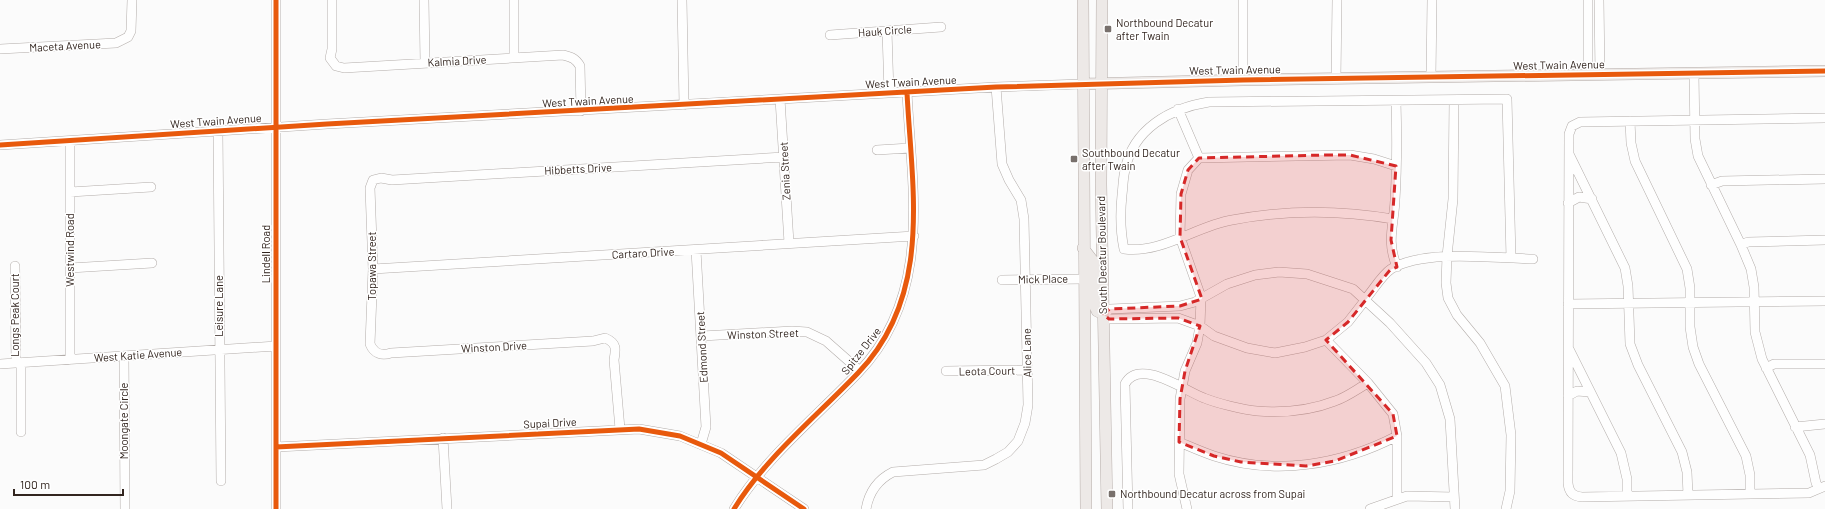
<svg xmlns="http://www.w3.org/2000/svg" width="1825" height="509" font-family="Barlow,sans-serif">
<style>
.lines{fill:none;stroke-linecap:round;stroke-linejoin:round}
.minor-casing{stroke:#b3adaa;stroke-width:10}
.major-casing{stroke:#b7aeaa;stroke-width:12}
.minor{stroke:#fefefe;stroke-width:9}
.major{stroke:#ede9e7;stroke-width:11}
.cycleway-casing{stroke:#fff;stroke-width:8}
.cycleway{stroke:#e8590c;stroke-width:5}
.marked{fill:#d62828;fill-opacity:0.2;stroke:#d62828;stroke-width:3;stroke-dasharray:8 5;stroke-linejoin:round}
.poi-dot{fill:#78706c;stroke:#fff;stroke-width:1.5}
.labels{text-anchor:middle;stroke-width:3;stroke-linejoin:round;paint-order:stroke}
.poi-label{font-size:11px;fill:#32251f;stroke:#fff;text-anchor:start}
.street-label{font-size:11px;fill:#32251f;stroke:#fff}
</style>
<rect width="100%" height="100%" fill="#fbfbfb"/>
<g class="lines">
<defs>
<path id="minor" d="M332 0V49L330 58 336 66 344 68 563 55C572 57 576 59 580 66L581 111
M424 0 425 63
M514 0V58
M682 0 684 105
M1243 0V80
M1599 0 1600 74
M887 31 889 93
M830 35 941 27
M0 49 116 43 128 37 131 31 132 0
M1694 73 1695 139 1698 156 1741 245 1751 269 1754 287 1755 332 1762 359 1810 455 1816 483 1819 488
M1588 74V0
M1431 77 1432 0
M1336 79 1337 0
M780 99 789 243
M1454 100 1453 199 1447 256 1446 283 1448 298 1457 315 1480 343 1505 386 1511 435 1510 491 1506 509
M1396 101C1397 134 1397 167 1395 200 1394 225 1386 241 1397 267
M1178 109 1199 158
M1825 118 1580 122 1572 126 1569 134 1568 483C1569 493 1573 496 1582 497L1809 493 1825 486
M1630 121 1631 143 1635 161 1687 269 1690 288V327L1693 347 1699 364 1746 456 1750 475V494
M218 131 221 481
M70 141V360
M0 145 327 124 780 99 996 87 1082 84
M877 150 910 148
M1569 154 1625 268 1628 286 1630 344 1638 365 1682 452 1687 472 1688 495
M1711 185 1722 181 1825 179
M70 192 151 187
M1568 203 1579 197 1592 199
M1393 219C1341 210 1284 210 1232 220 1196 226 1162 254 1124 249 1120 230 1120 214 1122 195 1123 187 1123 178 1125 170 1133 129 1170 108 1209 102L1507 99 1511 258
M1741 245 1748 242 1825 240
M696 250 706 427 701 444
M15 266 16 363
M70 268 152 263
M373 269 914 236
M1002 280 1084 279
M1568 304 1825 301
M702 336 792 331 807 332 826 341 860 371
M1326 340 1368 383 1393 414 1397 436V499
M1569 349 1621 453 1627 479V496
M124 356 125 509
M0 364 276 346
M1766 368 1774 364H1825
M946 371 1027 370
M1568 396 1577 391 1590 392
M1795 427 1825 424
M620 429 614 360C616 349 617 343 605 338L593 341 391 353C382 356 374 354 370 344L373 269 370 188 373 180 381 178 392 180 784 157
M21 432V363
M443 438 447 509
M1179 442C1191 447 1202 452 1214 456 1275 476 1341 465 1397 436
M276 447 639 429 680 436 721 453 804 509
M276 509V0
M734 509C766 457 816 417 858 373 933 295 912 190 907 93
M866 509C869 492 877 480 893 472L984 465 996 459 1008 452 1018 441 1025 423 1028 405 1024 219 1021 200 1009 180 1002 164 996 87
M1128 509 1125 384C1139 357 1185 391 1204 398 1216 403 1244 410 1257 411 1283 413 1312 410 1335 401 1347 397 1357 389 1368 383
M1187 509 1179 474 1180 399 1185 371 1197 343 1200 326 1201 297 1180 237 1181 194 1188 170 1199 158 1350 155 1374 159 1396 166
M1370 509 1407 496 1454 497
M1455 509 1450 419 1440 385 1426 363 1390 323 1353 289 1307 274 1279 272 1255 275 1227 284 1195 302 1180 306 1110 309 1103 314 1109 319 1178 318 1200 326 1214 336 1247 348 1275 353 1305 347 1326 340 1348 322 1366 299 1367 297C1374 289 1382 275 1391 269 1424 249 1494 258 1533 259"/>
<path id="major" d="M1083 0 1086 509
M1102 0 1101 184 1107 509
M1082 84 1243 80 1825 71
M1083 248 1093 261V300L1097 311 1103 314"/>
</defs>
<use href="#minor" class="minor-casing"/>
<use href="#major" class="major-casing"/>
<use href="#minor" class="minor"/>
<use href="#major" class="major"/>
<defs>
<path id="cycleway" d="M0 145 327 124 996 87 1243 80 1825 71
M276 447 639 429 680 436 721 453 804 509
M276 509V0
M734 509C766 457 816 417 858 373 933 295 912 190 907 93"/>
</defs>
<use href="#cycleway" class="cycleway-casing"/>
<use href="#cycleway" class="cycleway"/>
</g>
<path class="marked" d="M1325 155H1350L1396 166 1391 240 1397 267 1390 270 1348 322 1326 340 1393 414 1397 436 1335 461 1306 466 1241 462 1214 456 1179 442 1180 399 1185 371 1200 326 1178 318 1109 319 1103 314 1110 309 1180 306 1202 299 1180 237 1181 194 1188 170 1199 158Z"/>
<g class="poi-dot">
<rect x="1104" y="25" width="8" height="8" rx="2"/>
<rect x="1070" y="155" width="8" height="8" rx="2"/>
<rect x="1108" y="490" width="8" height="8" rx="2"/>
</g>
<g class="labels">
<g class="poi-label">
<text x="1116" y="27">Northbound Decatur<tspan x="1116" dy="13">after Twain</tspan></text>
<text x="1082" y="157">Southbound Decatur<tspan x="1082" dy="13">after Twain</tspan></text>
<text x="1120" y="498">Northbound Decatur across from Supai</text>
</g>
<g class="street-label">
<text transform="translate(885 31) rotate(-4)" y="4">Hauk Circle</text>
<text transform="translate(65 46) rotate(-3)" y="4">Maceta Avenue</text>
<text transform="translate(457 61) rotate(-3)" y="4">Kalmia Drive</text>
<text transform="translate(1559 65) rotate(-1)" y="4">West Twain Avenue</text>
<text transform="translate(1235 70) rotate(-1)" y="4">West Twain Avenue</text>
<text transform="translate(911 82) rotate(-3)" y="4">West Twain Avenue</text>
<text transform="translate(588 101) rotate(-3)" y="4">West Twain Avenue</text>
<text transform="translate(216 121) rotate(-4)" y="4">West Twain Avenue</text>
<text transform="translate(578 169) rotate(-3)" y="4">Hibbetts Drive</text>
<text transform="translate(785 171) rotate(-93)" y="4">Zenia Street</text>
<text transform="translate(70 250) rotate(-90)" y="4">Westwind Road</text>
<text transform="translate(643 253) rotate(-3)" y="4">Cartaro Drive</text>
<text transform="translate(266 254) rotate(-90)" y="4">Lindell Road</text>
<text transform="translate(1102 255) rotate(-91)" y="4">South Decatur Boulevard</text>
<text transform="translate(372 266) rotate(-90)" y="4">Topawa Street</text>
<text transform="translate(1043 279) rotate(-1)" y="4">Mick Place</text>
<text transform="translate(219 306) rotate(-90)" y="4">Leisure Lane</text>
<text transform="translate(15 315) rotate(-90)" y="4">Longs Peak Court</text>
<text transform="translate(763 334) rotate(-2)" y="4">Winston Street</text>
<text transform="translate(494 347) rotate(-3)" y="4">Winston Drive</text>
<text transform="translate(702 347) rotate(-93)" y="4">Edmond Street</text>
<text transform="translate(861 351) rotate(-52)" y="4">Spitze Drive</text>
<text transform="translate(1027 353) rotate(-91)" y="4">Alice Lane</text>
<text transform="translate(138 355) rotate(-4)" y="4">West Katie Avenue</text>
<text transform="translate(987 371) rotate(-1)" y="4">Leota Court</text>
<text transform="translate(124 421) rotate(-90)" y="4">Moongate Circle</text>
<text transform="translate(550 423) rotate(-3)" y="4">Supai Drive</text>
</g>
</g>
<path d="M14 489v6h109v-6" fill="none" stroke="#32251f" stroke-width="2"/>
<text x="20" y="489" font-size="12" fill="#32251f" stroke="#ffffff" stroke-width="3" paint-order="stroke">100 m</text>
</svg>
